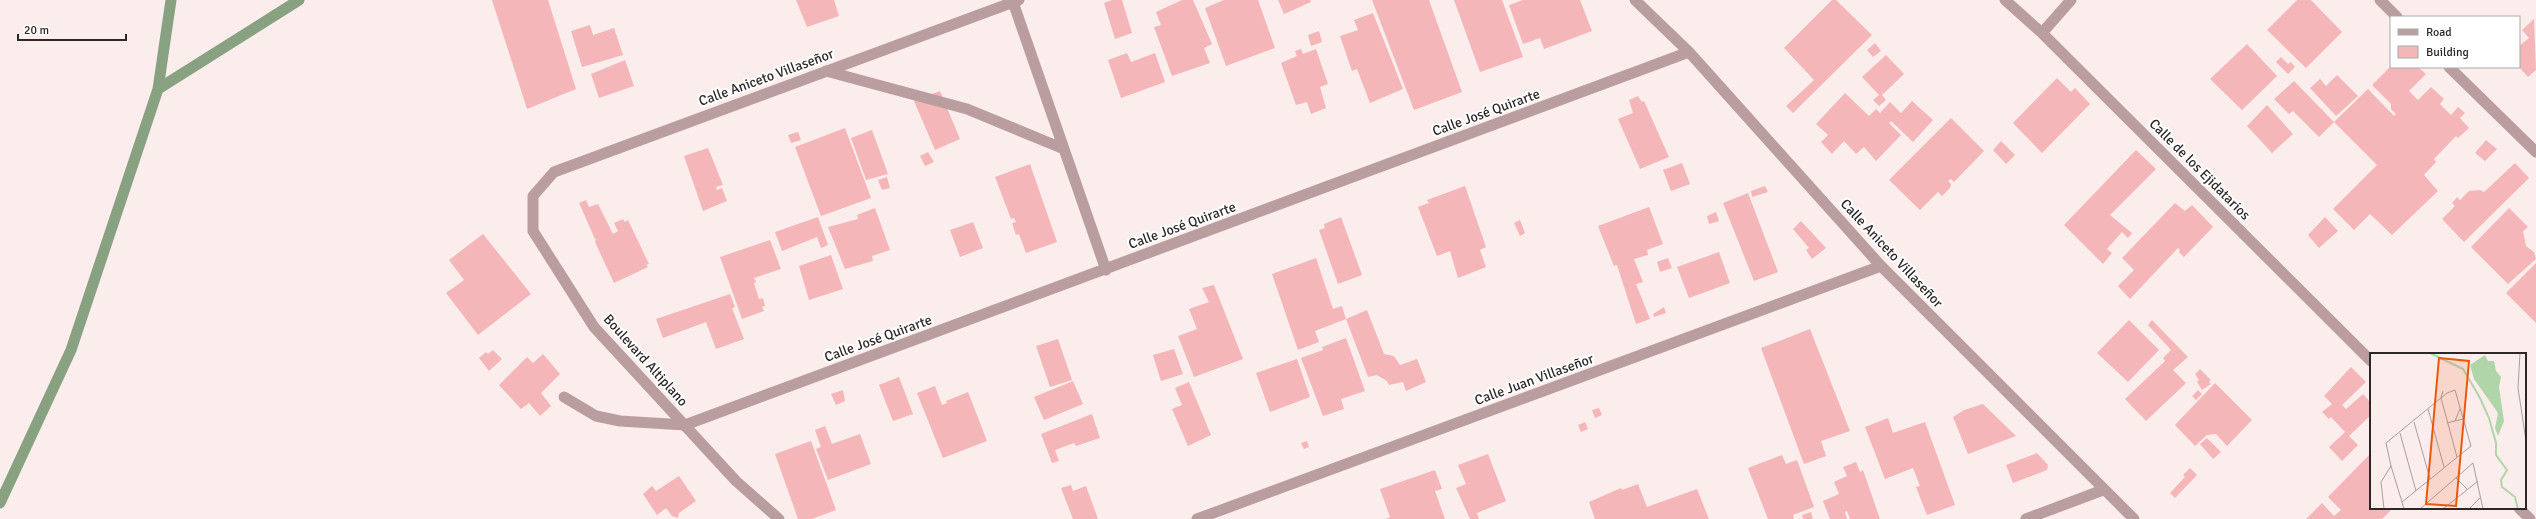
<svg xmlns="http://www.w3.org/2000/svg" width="2536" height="519" font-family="Signika,sans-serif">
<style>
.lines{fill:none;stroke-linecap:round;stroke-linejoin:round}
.stream{stroke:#88a181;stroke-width:11}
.building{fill:#f5b6b9}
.service{stroke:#ba9e9f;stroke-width:11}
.minor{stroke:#ba9e9f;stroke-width:11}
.labels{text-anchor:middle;stroke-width:4;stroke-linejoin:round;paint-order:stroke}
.street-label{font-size:14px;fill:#2d2727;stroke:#fff}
.inset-river{fill:none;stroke:#afd5a8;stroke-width:2}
.inset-road{fill:none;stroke:#a99e9e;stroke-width:1}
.view{fill:#e8590c;fill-opacity:0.15;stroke:#e8590c;stroke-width:2}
.inset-edge{fill:none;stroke:#2d2727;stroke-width:2}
</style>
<rect width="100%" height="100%" fill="#fceded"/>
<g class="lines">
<path class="stream" d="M158 89 171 0
M0 503 71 350 158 89 299 0"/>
</g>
<path class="building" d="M492 0H548L576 89 527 109Z
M796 0H834L839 16 807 27Z
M1112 0H1122L1132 33 1115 39 1104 3Z
M1182 0H1193L1212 44 1204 48 1210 63 1172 76 1154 27 1161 25 1156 12Z
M1224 0H1258L1275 48 1226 66 1205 8Z
M1278 0H1310L1311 2 1284 14Z
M1372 0H1429L1462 92 1414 110Z
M1454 0H1502L1523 57 1480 72Z
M1523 0H1580L1592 31 1544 49 1540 38 1523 44 1509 5Z
M1832 0H1836L1872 35 1793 113 1786 106 1814 80 1784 48Z
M2297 0H2311L2342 32 2306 68 2267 30Z
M1373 13 1403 89 1370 103 1357 69 1352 71 1340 36 1358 30 1354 20Z
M2534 19 2536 70 2528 77 2519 67V46L2529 38 2522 30Z
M590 25 593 35 614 28 623 55 582 67 571 31Z
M1319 31 1322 42 1311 46 1308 35Z
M1875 43 1881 51 1873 57 1867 50Z
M2247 44 2277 76 2242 110 2210 79Z
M1301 49 1303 54 1316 49 1328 84 1320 87 1326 108 1311 114 1307 102 1296 105 1281 63 1297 56 1295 51Z
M1127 53 1131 62 1155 53 1165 82 1121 98 1108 60Z
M1886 55 1904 74 1882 95 1886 100 1879 106 1873 100 1879 95 1862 77Z
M2281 57 2288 64 2291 62 2295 67 2288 74 2276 62Z
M625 60 634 86 599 98 591 74Z
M2390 67H2418L2426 74 2409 91 2418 100 2431 87 2444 99 2440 104 2451 115 2458 107 2465 113 2460 118 2469 128 2458 138 2456 136 2434 159 2436 162 2424 175 2438 191 2392 235 2370 214 2354 230 2333 209 2377 165 2334 122 2368 89 2394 116 2396 114 2391 109V104L2372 85Z
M2337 75 2358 96 2336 116 2310 88 2320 79 2326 86Z
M2057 78 2071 92 2075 88 2090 104 2042 153 2013 123Z
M2294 81 2334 122 2319 137 2293 111 2289 114 2274 99Z
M940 91 960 139 935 150 914 101Z
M1845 93 1869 116 1876 109 1880 113 1890 102 1901 113 1912 101 1933 120 1913 142 1891 121 1889 123 1901 135 1876 161 1864 147 1856 154 1844 141 1832 154 1821 142 1828 135 1816 124Z
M1638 96 1642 102 1644 101 1669 157 1640 169 1618 119 1633 113 1629 100Z
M2267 105 2293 134 2272 153 2247 126Z
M1951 118 1984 151 1954 182 1951 179 1948 181 1951 184 1950 188 1942 196 1938 192 1920 210 1889 180Z
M845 128 871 198 821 216 795 147Z
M872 130 888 174 866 180 851 138Z
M798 132 801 140 791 143 788 135Z
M2486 140 2497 149 2485 161 2475 153Z
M2001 141 2015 155 2006 164 1993 150Z
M708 148 723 185 716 187 717 190 722 188 727 201 703 211 684 156Z
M2136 150 2156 169 2110 215 2132 233 2128 238 2122 232 2107 249 2112 253 2103 264 2064 225Z
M928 152 934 162 925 166 920 156Z
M1682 163 1690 184 1671 191 1663 170Z
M2515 163 2529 178 2464 242 2442 219 2455 206 2452 203 2457 197 2460 200 2469 191 2480 190 2484 192Z
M1030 164 1057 242 1026 253 1019 234 1016 235 1012 223 1016 222 1014 218 1011 219 995 177Z
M887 177 890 188 882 190 878 180Z
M1465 186 1486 247 1480 250 1486 267 1458 278 1450 251 1437 256 1418 207 1429 203 1427 200Z
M1765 186 1768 192 1752 197 1751 191Z
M1748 193 1778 272 1754 281 1723 203Z
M586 200 589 207 598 204 613 234 618 231 614 223 623 219 625 222 628 220 649 264 646 265 648 267 614 283 595 242 596 238 595 239 579 203Z
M2175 203 2185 211 2192 205 2213 227 2184 257 2179 252 2180 250 2178 248 2130 299 2118 286 2134 270 2122 258Z
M1649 207 1663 244 1647 250 1648 255 1634 259 1643 282 1636 284 1650 319 1636 324 1617 265 1614 266 1598 226Z
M875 208 890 250 872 256 873 261 845 269 828 227 858 219 857 215Z
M2509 208 2528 227 2523 231 2526 246 2534 252 2536 259 2508 284 2471 247Z
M1716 212 1719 221 1709 224 1707 216Z
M818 217 828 245 821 248 817 237 782 251 775 232Z
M1341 217 1362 275 1338 284 1319 230 1325 228 1324 224Z
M2325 217 2338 231 2319 248 2308 235Z
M1520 220 1525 233 1520 236 1514 223Z
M1801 221 1826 248 1812 259 1806 250 1809 248 1793 229Z
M973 222 983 248 960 257 950 230Z
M483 234 531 294 478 335 446 293 464 280 449 260Z
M770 240 781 269 754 278 756 282 754 283 759 299 763 298 765 306 762 307 764 311 742 319 720 257Z
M1719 252 1730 283 1689 298 1677 267Z
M831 255 843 289 809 300 799 266Z
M1316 258 1333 309 1342 306 1346 319 1367 310 1384 354 1394 356 1400 365 1417 359 1426 382 1406 391 1403 382 1389 385 1387 381 1377 375 1368 377 1346 319 1315 331 1319 342 1298 350 1272 274Z
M1668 258 1672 268 1660 272 1657 262Z
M2536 263V323L2506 293Z
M1214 285 1243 359 1194 377 1178 336 1197 329 1189 309 1209 302 1202 288Z
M730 294 735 307 732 308 744 339 716 349 706 322 663 338 656 319Z
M1664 307 1666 313 1654 317 1653 314Z
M2129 320 2159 350 2128 382 2097 353Z
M2152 320 2188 357 2173 370 2186 383 2146 421 2125 399 2165 361 2163 358 2171 350 2148 325Z
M1810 329 1850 431 1821 441 1826 456 1804 464 1761 348Z
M1346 338 1365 391 1341 399 1344 409 1323 416 1301 358 1323 350 1322 347Z
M1058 339 1072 380 1050 387 1036 346Z
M1174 349 1183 374 1161 381 1153 355Z
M493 350 502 359 489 371 479 358 486 352 488 354Z
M543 354 560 374 541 393 551 406 540 416 529 403 521 409 499 385 527 357 533 363Z
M1297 359 1310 397 1270 412 1256 373Z
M2351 367 2366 382 2342 405 2346 409 2363 394 2371 403V415L2349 436 2358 445 2342 461 2329 447 2345 432 2331 417 2329 419 2322 412 2332 404 2324 396Z
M2200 369 2211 380 2209 382 2211 384 2202 390 2197 382 2199 380 2195 374Z
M899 377 913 414 893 421 879 385Z
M1073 381 1083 404 1044 420 1034 397Z
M1189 382 1211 435 1188 446 1172 409 1182 405 1175 388Z
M2215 383 2252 420 2227 446 2216 434 2207 435 2195 446 2175 425Z
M935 386 942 405 947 403 946 401 968 392 987 441 943 458 917 393Z
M843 390 845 401 836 405 831 394Z
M2198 390 2202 394 2196 400 2192 396Z
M1983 404 2016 436 1968 454 1953 417 1964 410Z
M1599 408 1602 415 1595 418 1592 410Z
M1092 414 1100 438 1076 446 1074 443 1055 450 1059 461 1052 463 1041 434Z
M1888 418 1893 433 1925 422 1955 505 1927 515 1916 487 1920 486 1913 468 1885 479 1865 427Z
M1585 422 1588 429 1581 432 1578 425Z
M825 426 832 444 860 434 871 464 828 480 816 449 821 447 815 430Z
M2207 438 2221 452 2213 459 2200 444Z
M811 441 836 510 812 519H798L775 454Z
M1307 441 1309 447 1304 449 1301 443Z
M2037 453 2048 465 2047 470 2013 483 2006 465Z
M2371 453V508H2393L2382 519H2306L2322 503 2334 516 2341 510 2328 497Z
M1488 454 1506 501 1477 513 1479 519H1470L1456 488 1466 484 1458 465Z
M1782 455 1786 464 1797 460 1814 507 1793 515 1794 519H1768L1748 468Z
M1856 462 1860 472 1863 470 1880 519H1850L1847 511 1845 512 1847 519H1830L1823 501 1839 494 1834 482 1847 476 1843 467Z
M2190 468 2197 475 2175 498 2170 493 2185 477 2183 475Z
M1435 470 1442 489 1435 491 1445 519H1386L1390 517 1380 489Z
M679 476 696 501 679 513 678 518 672 516 666 508 657 515 643 494 652 486 656 491Z
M1638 484 1647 507 1697 489 1709 519H1595L1589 502 1621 488 1622 490Z
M1071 485 1073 491 1086 486 1098 519H1073L1061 488Z
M1811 512 1813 519H1803L1802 515Z"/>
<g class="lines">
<path class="service" d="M564 397 596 416 620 421 685 425"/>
<path class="minor" d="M1635 0 1689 52 1881 266 2134 519
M2005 0 2042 33 2371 361
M2380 0 2397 17
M1013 2 1106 270
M2042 33 2071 0
M2449 67 2536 152
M826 71 967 109 1064 149
M685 425 1689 52
M2519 508 2530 519
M779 519 736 481 594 327 533 231V196L554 172 1019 0
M1197 519 1881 266
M2026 519 2103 490"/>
</g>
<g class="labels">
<g class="street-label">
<text transform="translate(766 77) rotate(-20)" y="5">Calle Aniceto Villaseñor</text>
<text transform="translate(1486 112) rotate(-20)" y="5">Calle José Quirarte</text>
<text transform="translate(2200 169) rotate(45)" y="5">Calle de los Ejidatarios</text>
<text transform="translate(1182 225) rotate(-20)" y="5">Calle José Quirarte</text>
<text transform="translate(1892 253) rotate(47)" y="5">Calle Aniceto Villaseñor</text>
<text transform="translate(878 338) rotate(-20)" y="5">Calle José Quirarte</text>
<text transform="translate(646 360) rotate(48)" y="5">Boulevard Altiplano</text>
<text transform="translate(1534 379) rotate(-20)" y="5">Calle Juan Villaseñor</text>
</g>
</g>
<g transform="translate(2370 353)">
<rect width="156" height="156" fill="#fceded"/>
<path d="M115 2 118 8H124L126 18 131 24 129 34 134 68 128 83 125 75 128 60 104 26 100 12Z" fill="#afd5a8"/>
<path class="inset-river" d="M60 0 93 16 110 45 119 65 126 90V102L137 117 131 127 132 134 145 144 148 156"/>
<path class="inset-road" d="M150 0 148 35 156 88M73 38 71 45 87 104M58 56 74 114M85 68 90 56M44 69 60 126M77 70 93 66M30 80 46 138M86 125 97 136M32 149 101 93 85 37 77 40 16 90 21 113 32 149 34 156M14 156 11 129 21 113M50 156 103 110 113 156M73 156 108 128M99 156 110 145"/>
<path class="view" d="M69 5 99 8 86 153 56 151Z"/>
<rect width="156" height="156" class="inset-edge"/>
</g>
<rect x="2390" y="16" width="130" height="52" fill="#ffffff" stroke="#aba9a9"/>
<rect x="2398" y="29" width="20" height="6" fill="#ba9e9f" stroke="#aba9a9"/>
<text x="2426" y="36" font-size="12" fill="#2d2727">Road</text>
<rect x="2398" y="46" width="20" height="12" fill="#f5b6b9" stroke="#aba9a9"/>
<text x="2426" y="56" font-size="12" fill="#2d2727">Building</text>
<path d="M18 34v6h108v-6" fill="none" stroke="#2d2727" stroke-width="2"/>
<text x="24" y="34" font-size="12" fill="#2d2727" stroke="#ffffff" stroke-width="3" paint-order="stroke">20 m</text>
</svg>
